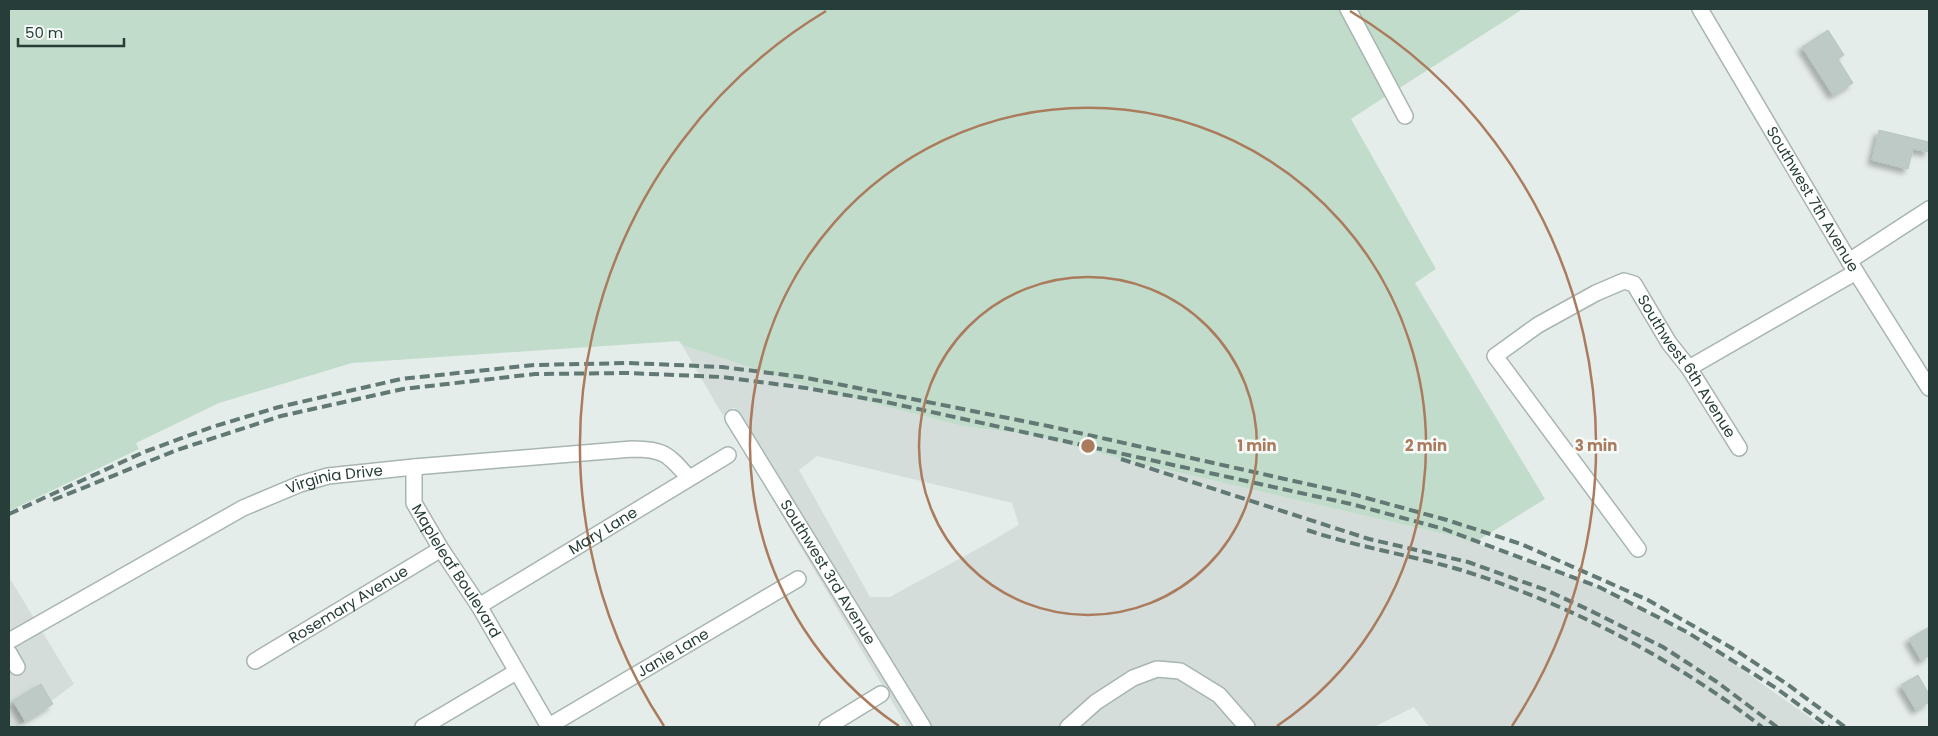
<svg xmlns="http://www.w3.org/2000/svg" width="1938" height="736" font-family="Poppins,sans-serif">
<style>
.built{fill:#d4ddd9;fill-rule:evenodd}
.green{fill:#c1dcca}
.building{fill:#becac6;stroke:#b8c6c2;filter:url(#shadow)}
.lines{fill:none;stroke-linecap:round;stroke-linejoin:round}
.minor-casing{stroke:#a8b5b1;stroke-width:18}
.minor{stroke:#fff;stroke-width:15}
.rail{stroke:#617874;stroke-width:4;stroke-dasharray:10 5;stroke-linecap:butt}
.ring{fill:none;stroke:#ab7b5d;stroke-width:2.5}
.labels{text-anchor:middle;stroke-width:5;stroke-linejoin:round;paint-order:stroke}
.street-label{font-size:15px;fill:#263d39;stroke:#f6faf8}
.centre{fill:#ab7b5d;stroke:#f6faf8;stroke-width:2.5}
.ring-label{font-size:15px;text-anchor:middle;font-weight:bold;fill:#ab7b5d;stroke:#f6faf8;stroke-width:5;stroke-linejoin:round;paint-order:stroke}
</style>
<defs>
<filter id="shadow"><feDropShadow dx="-4.5" dy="4.5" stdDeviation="2.5" flood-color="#0004"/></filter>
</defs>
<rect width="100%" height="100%" fill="#e5edea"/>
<path class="built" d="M682 345 817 389 962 426 1038 436 1129 461 1461 538 1595 586 1705 643 1823 727H1429L1414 707 1374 727H931L734 407 723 415 915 727H907L722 414ZM817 456 1012 503 1019 525 990 542 890 597H870L799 470Z
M9 577 74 684 17 727H9Z"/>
<path class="green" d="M9 9H1340L1386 96 1351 119 1436 269 1415 283 1545 499 1474 543 1461 538 1129 461 1038 436 962 426 817 389 682 345 679 341 352 363 219 403 136 443 139 449 9 511Z
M1356 9H1523L1398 89Z"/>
<path class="building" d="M1828 30 1844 55 1838 59 1853 83 1833 95 1802 47Z
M1879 130 1929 142V152L1913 149 1908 169 1872 160Z
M1929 627V656L1921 660 1909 639Z
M1918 675 1929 694V702L1916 710 1901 685Z
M41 684 53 704 25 721 13 701Z"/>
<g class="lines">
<defs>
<g id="minor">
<path d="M1348 9 1405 116"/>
<path id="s1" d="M1700 9 1849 261 1929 388"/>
<path d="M1849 261 1929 209"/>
<path d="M1689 368 1856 272"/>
<path id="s2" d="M733 418 923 727"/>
<path id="s3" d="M414 467V503L441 549 479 606 549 727"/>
<path id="s4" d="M1638 549 1495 356 1538 325 1596 293 1624 281 1634 284 1669 343 1689 368 1739 448"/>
<path id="s5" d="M479 606 728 455"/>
<path id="s6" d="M9 641 243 508 300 484 328 476 414 467 632 449C664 449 668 454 689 478"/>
<path d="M9 653 17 667"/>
<path id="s7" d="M255 661 441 549"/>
<path id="s8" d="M549 726 798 579"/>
<path d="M423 727 516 672"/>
<path d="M827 727 881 694"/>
<path d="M1068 727 1096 702 1133 678 1157 669 1180 671 1219 695 1247 727"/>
</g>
</defs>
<use href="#minor" class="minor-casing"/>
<use href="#minor" class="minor"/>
<path class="rail" d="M1121 459 1369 539 1468 562 1546 590 1587 609 1663 647 1717 682 1777 727
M53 500 177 450 281 416 403 389 535 374 627 373 722 377 806 388 886 402 1351 504 1444 529 1599 587 1687 632 1776 688 1829 727
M9 514 144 452 212 427 279 407 401 379 534 365 629 363 722 367 802 377 1048 426 1352 494 1447 520 1521 544 1648 600 1737 651 1787 684 1845 727
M1307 530C1357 547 1410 555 1461 570 1569 604 1673 658 1762 727"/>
</g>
<g class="ring">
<circle cx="1088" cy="446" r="169"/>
<path d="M899 726A338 338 0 1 1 1277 726"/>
<path d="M664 726A508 508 0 0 1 826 11M1350 11A508 508 0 0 1 1512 726"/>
</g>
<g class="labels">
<g class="street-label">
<text dy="5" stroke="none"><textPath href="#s1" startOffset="221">Southwest 7th Avenue</textPath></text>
<text dy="5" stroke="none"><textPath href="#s4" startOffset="498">Southwest 6th Avenue</textPath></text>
<text dy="5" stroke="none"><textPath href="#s6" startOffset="366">Virginia Drive</textPath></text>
<text dy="5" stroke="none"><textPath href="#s5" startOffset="145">Mary Lane</textPath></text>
<text dy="5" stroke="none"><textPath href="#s3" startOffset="116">Mapleleaf Boulevard</textPath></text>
<text dy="5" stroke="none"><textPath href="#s2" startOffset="181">Southwest 3rd Avenue</textPath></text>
<text dy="5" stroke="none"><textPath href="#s7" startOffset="109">Rosemary Avenue</textPath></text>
<text dy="5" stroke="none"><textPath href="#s8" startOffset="144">Janie Lane</textPath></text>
</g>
</g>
<circle cx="1088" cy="446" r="8" class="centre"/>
<g class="ring-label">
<text x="1257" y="451">1 min</text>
<text x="1426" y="451">2 min</text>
<text x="1596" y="451">3 min</text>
</g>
<rect width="1938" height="736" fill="none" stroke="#263d39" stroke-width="20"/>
<path d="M18 38v8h106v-8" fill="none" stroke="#263d39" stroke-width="2.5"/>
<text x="25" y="38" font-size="15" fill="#263d39" stroke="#f6faf8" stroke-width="4" paint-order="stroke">50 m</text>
</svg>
